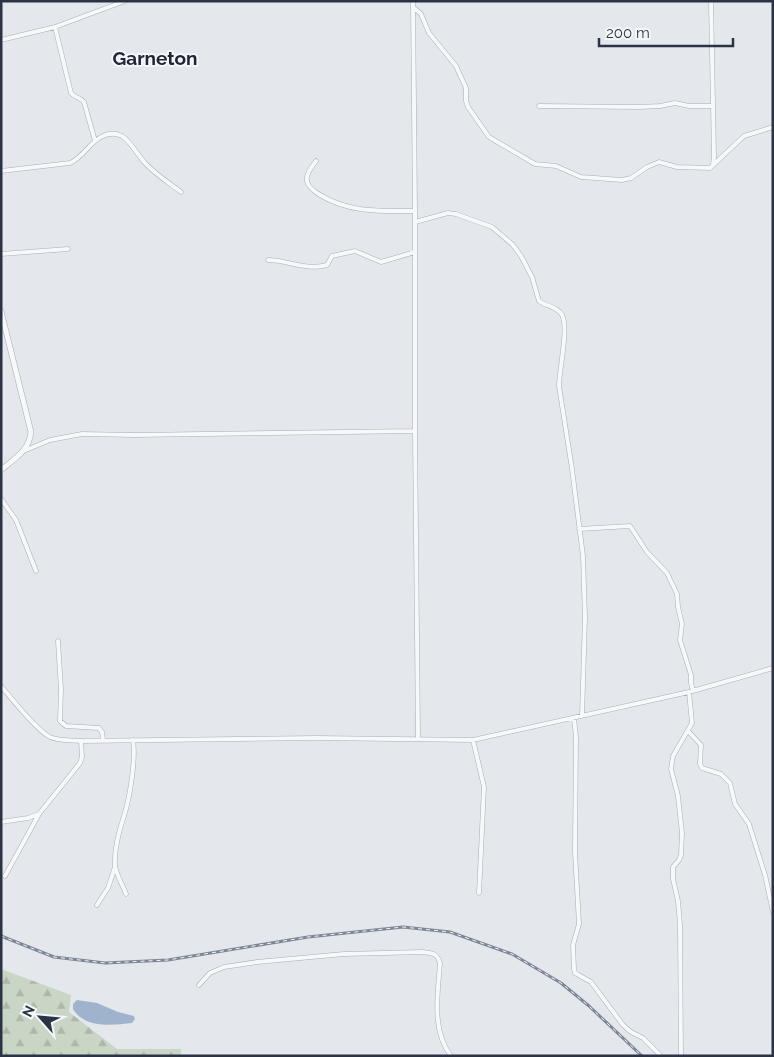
<svg xmlns="http://www.w3.org/2000/svg" width="774" height="1057" font-family="Raleway,sans-serif">
<style>
.forest{fill:url(#forest-firs)}
.water{fill:#9fb4cc}
.lines{fill:none;stroke-linecap:round;stroke-linejoin:round}
.minor-casing{stroke:#a9aeb7;stroke-width:5}
.tertiary-casing{stroke:#a9aeb7;stroke-width:6}
.minor{stroke:#f7f8fa;stroke-width:4}
.tertiary{stroke:#f7f8fa;stroke-width:5}
.rail-casing{stroke:#7d8696;stroke-width:3}
.rail{stroke:#f4f6f9;stroke-width:1;stroke-dasharray:4;stroke-linecap:butt}
.labels{text-anchor:middle;stroke-width:4;stroke-linejoin:round;paint-order:stroke}
.district-label{font-size:19px;font-weight:bold;fill:#1d2536;stroke:#f4f6f9}
</style>
<defs>
<pattern id="forest-firs" width="22" height="20" patternUnits="userSpaceOnUse" patternTransform="scale(1.25)"><rect width="22" height="20" fill="#c9d6c5"/><path d="M5 1l3.5 6h-7zM16 11l3.5 6h-7z" fill="#adb8ab"/></pattern>
</defs>
<rect width="100%" height="100%" fill="#e4e7ec"/>
<path class="forest" d="M1 969 71 995 69 1012 117 1049H181V1056H1Z"/>
<path class="water" d="M77 1000 97 1003 118 1012 134 1016 135 1019 132 1023C112 1025 85 1029 73 1009V1004Z"/>
<g class="lines">
<defs>
<path id="minor" d="M413 1 415 211V431L418 738
M711 1 714 156 713 165
M413 7 421 14 429 33 456 66 466 88V101L468 107 489 137 535 164 556 166 581 177 622 180 631 178 647 167 659 162 677 167 710 168 744 136 773 127
M55 27 71 93C75 98 80 97 84 102L95 141
M1 40 55 27 125 1
M539 106 639 107 660 106 675 103 689 106H713
M316 161C304 176 302 184 320 195 350 213 381 211 415 211
M1 171 70 163C84 157 89 142 103 136 109 133 116 133 122 136 131 142 137 154 145 163 155 174 169 183 181 192
M415 222 448 213 456 214 492 227 513 245 521 256 532 277 539 301C546 306 558 307 562 315 569 328 559 370 559 386L572 469 583 556 585 618 582 716
M1 254 68 249
M268 260C287 260 307 271 327 265L332 256 355 251 381 262 415 252
M26 450 50 440 82 434 135 435 415 431
M1 499 16 520 36 571
M579 529 630 526 647 552 667 573 677 594 678 607 682 624 680 640 691 675V683L693 691
M58 641 61 689 60 721 66 726 99 728 102 732 103 740
M1 686C12 699 36 730 50 737 59 741 70 740 81 741L317 738 473 740 689 692 773 668
M574 718 576 737 575 852 579 924 573 945 574 969 575 973 591 982 623 1025 631 1032 643 1038 661 1056
M688 731 701 745 700 764 702 768 721 774 730 783 735 804 749 824 765 875 773 912
M473 740 484 787 479 893
M1 822 28 818 39 814
M5 876 39 814 80 763 82 757 81 741
M126 894C123 885 116 875 115 865 114 849 119 831 124 816 130 797 136 759 133 740
M97 905 108 888 115 867
M199 985 210 973 224 967 257 962 344 954 423 952C432 953 437 953 440 963 438 993 431 1030 451 1056
M681 1056 680 925 678 901 673 879V867L679 860 681 855 682 833 678 796 671 769 673 756 692 723 689 692"/>
<path id="tertiary" d="M1 311 31 432C29 451 15 458 1 470"/>
</defs>
<use href="#minor" class="minor-casing"/>
<use href="#tertiary" class="tertiary-casing"/>
<use href="#minor" class="minor"/>
<use href="#tertiary" class="tertiary"/>
<defs>
<path id="rail" d="M1 936 54 957 105 963 168 960 308 937 403 927 450 932 512 954 561 983 589 1006 642 1056"/>
</defs>
<use href="#rail" class="rail-casing"/>
<use href="#rail" class="rail"/>
</g>
<g class="labels">
<g class="district-label">
<text x="155" y="65">Garneton</text>
</g>
</g>
<rect width="774" height="1057" fill="none" stroke="#2b3445" stroke-width="5"/>
<g transform="translate(40 1017) rotate(297)" stroke="#f4f6f9" stroke-width="4" paint-order="stroke">
<path d="M0-4L9 19L0 12L-9 19Z" fill="#2b3445"/>
<text y="-8" font-size="14" font-weight="bold" text-anchor="middle" fill="#2b3445">N</text>
</g>
<path d="M599 38v8h134v-8" fill="none" stroke="#2b3445" stroke-width="2.5"/>
<text x="606" y="38" font-size="15" fill="#2b3445" stroke="#f4f6f9" stroke-width="4" paint-order="stroke">200 m</text>
</svg>
